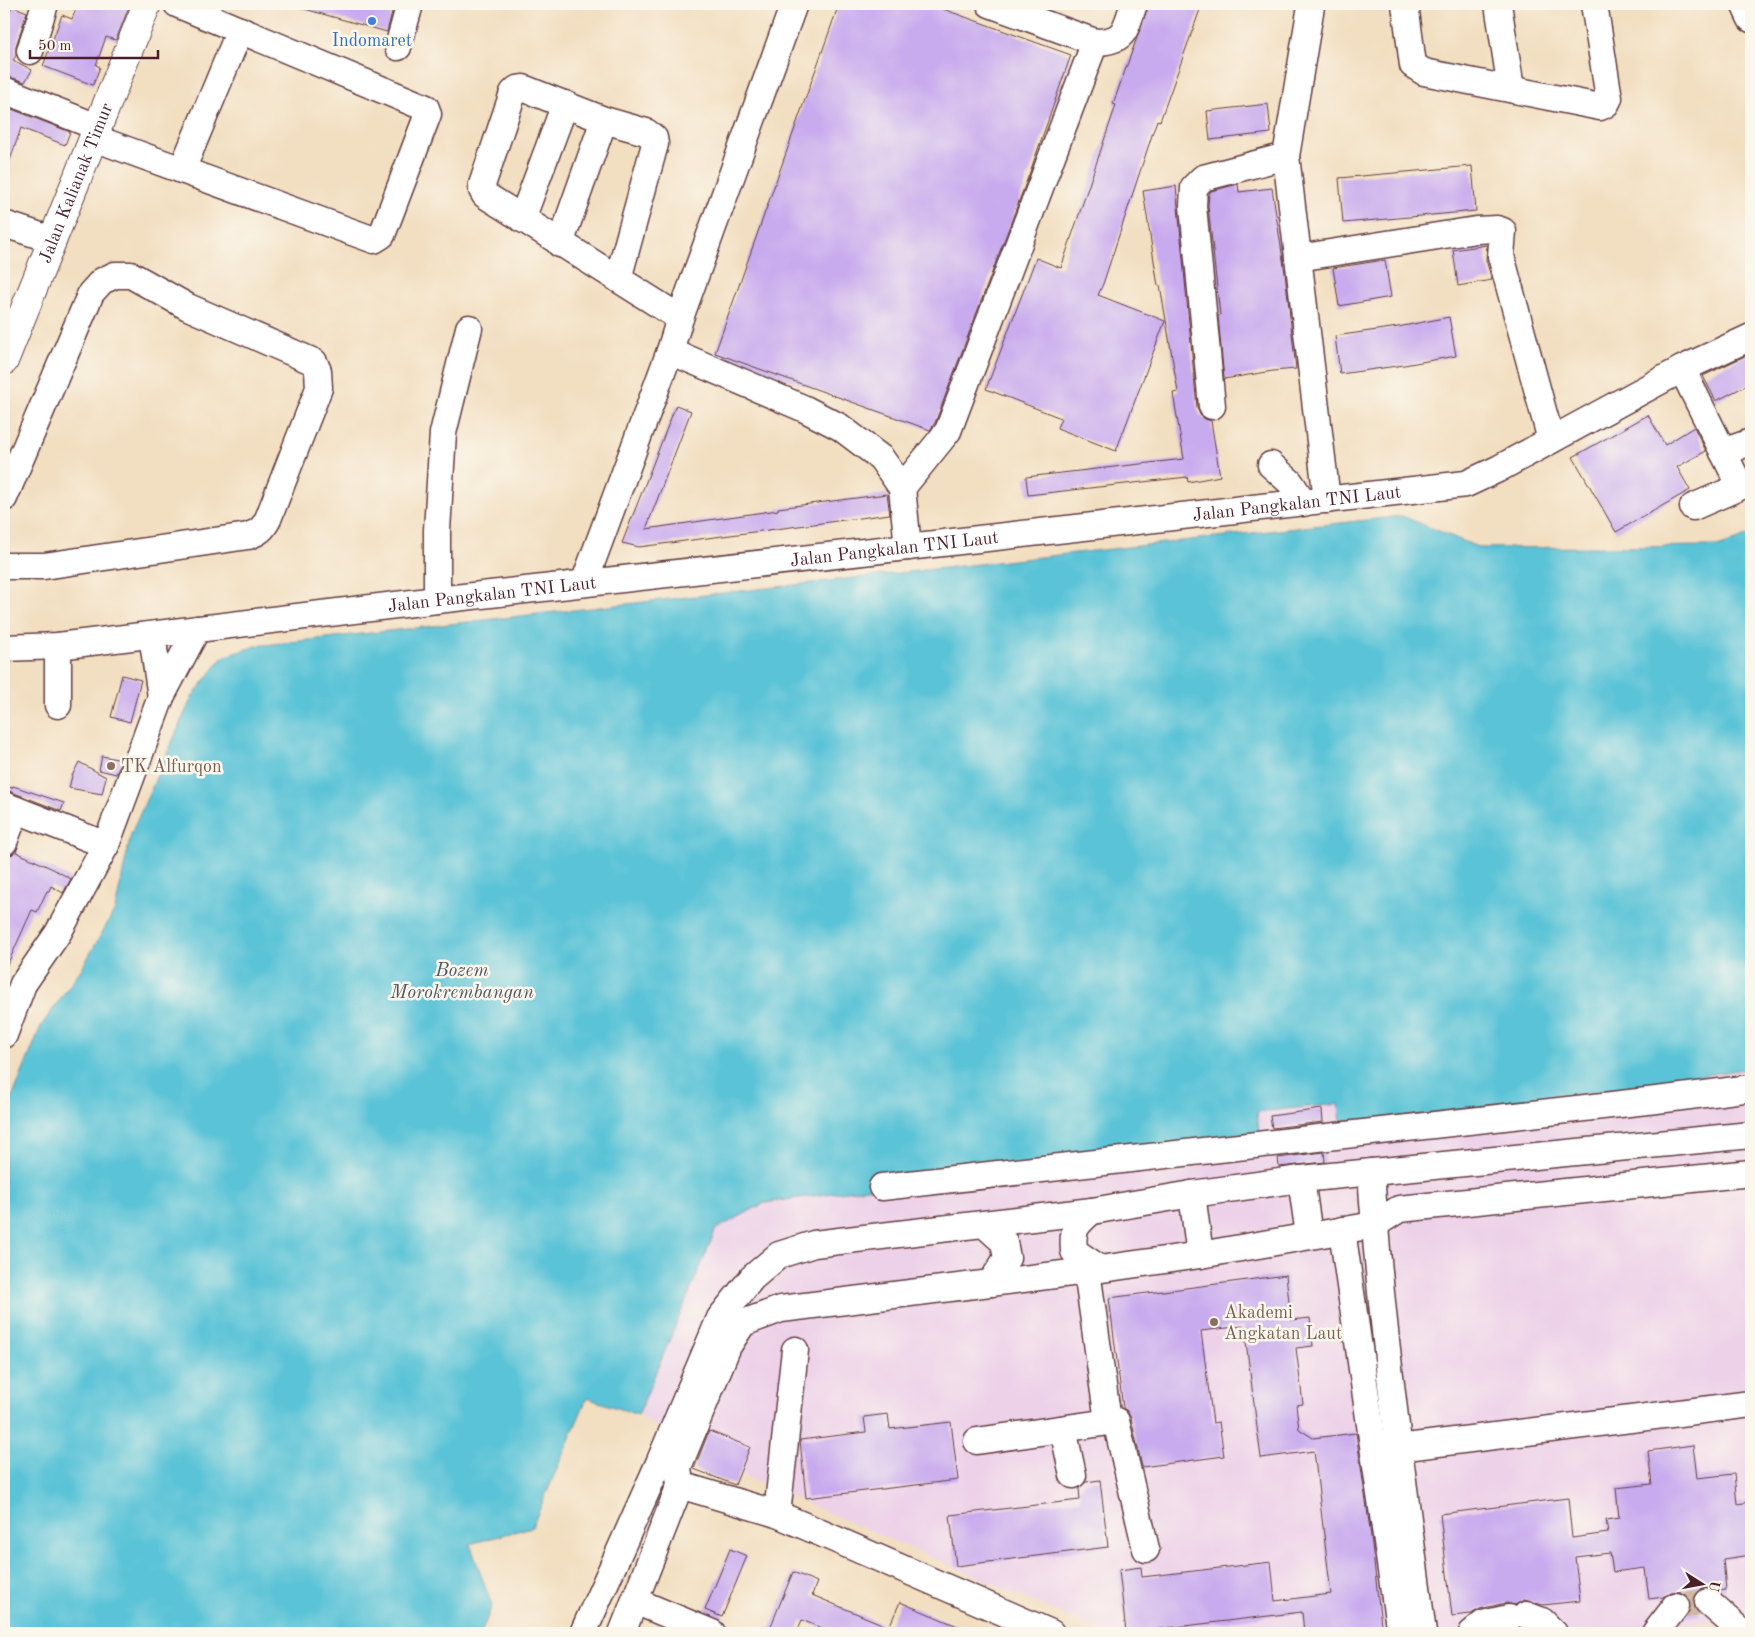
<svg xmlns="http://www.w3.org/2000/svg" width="1755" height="1637" font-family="'Old Standard TT',serif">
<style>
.built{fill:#edd1e9}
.water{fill:#5ac3d7;stroke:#527181}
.building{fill:#c8aaee}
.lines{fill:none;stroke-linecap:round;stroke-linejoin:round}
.minor-tunnel{stroke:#d0b8a2;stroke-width:26;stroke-dasharray:26 13;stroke-linecap:butt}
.minor-casing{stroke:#633c41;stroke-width:29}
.highway-casing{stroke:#633c41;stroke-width:30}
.minor{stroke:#fff;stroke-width:26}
.highway{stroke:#fff;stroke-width:28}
.shop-dot{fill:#3f7fe0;stroke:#fbf7ec;stroke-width:2}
.education-dot{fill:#8d6e63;stroke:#fbf7ec;stroke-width:2}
.labels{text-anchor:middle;stroke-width:5;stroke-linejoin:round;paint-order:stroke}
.shop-label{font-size:18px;fill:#366cbe;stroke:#fbf7ec}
.street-label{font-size:18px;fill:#4a1f2b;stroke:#fbf7ec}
.education-label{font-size:18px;fill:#785e54;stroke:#fbf7ec;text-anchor:start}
.water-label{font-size:19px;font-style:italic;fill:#505867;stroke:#fbf7ec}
</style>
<rect width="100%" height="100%" fill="#fbf7ec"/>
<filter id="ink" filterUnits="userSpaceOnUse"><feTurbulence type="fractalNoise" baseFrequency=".02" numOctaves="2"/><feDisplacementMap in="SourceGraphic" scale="10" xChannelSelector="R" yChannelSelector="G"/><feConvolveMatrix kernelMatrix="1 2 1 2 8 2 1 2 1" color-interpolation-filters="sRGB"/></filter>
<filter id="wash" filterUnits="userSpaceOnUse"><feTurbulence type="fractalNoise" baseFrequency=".0096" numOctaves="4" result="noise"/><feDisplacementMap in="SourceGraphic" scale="20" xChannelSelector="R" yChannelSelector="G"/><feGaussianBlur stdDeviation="1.12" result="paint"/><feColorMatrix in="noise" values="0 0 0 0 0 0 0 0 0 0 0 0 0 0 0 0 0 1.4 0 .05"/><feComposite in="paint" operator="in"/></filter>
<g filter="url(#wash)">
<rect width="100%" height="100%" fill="#f2dec0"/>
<path class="built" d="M1751 1068V1616L1630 1633H1106L714 1463 638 1415 716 1229 765 1203 874 1187 1260 1140 1257 1112 1340 1104 1343 1132Z"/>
<path class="water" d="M1402 516 1480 548 1721 546 1751 534V1068L1342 1132 1339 1104 1257 1112 1260 1141 874 1187 765 1203 716 1229 638 1415 587 1398 532 1527 470 1544 492 1606 481 1633H4V1118L41 1026 82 968 115 910 131 834 192 697 223 657 256 646Z"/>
<g id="blocks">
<path class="building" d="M78 4H119L129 7 116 40 106 37 96 65 100 67 93 85 43 66 62 15 72 19Z
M302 4H394L387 32 301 8Z
M839 4H929L1071 55 1030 172 935 423 930 430 715 353Z
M1149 4H1202L1160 121 1157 120 1103 284 1098 295 1165 321 1116 451 1057 428 1061 418 986 389 1036 258 1061 268 1116 105 1113 104Z
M12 6 27 12 16 46V56L13 60 32 70 25 82 4 75V24Z
M1268 104 1271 133 1210 140 1207 111Z
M4 106 70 132 65 145 21 128 6 172H4Z
M1472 166 1476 211 1343 223 1339 178Z
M1238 184 1239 192 1272 188 1285 273 1296 369 1273 371 1224 379 1218 316 1220 315 1208 206 1209 194 1211 191Z
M1176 186 1197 407 1200 415 1205 419 1211 421 1220 476 1188 482 1187 477 1028 495 1026 477 1184 459 1173 393 1178 392 1160 285 1158 286 1143 191Z
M1487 245 1486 260 1492 280 1458 286 1453 250Z
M1385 260 1391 297 1339 306 1333 268Z
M1449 317 1456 356 1404 365 1340 374 1335 336 1398 327Z
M1751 353V383L1716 401 1703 376Z
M676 405 691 411 646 529 778 510V508L887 494 890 514 639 547 622 543Z
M1648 415 1665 445 1694 427 1706 451 1677 467 1690 490 1616 532 1573 457Z
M122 675 141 680 130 722 111 717Z
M102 756 122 760 116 774 99 770Z
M79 762 106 777 102 794 69 788 72 776Z
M4 786 12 788 13 786 64 803 61 811 9 791 4 790Z
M18 847 16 852 53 869 71 879 63 893 51 886 49 891H47L37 912 32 910 4 972V857L13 854Z
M1322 1109 1323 1122 1272 1128 1270 1116Z
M1324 1152 1325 1162 1279 1167 1278 1158Z
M1286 1275 1291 1320 1310 1318 1313 1346 1296 1348 1303 1404 1296 1405 1299 1429 1313 1438 1356 1433 1371 1536 1382 1633H1304L1302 1612 1126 1633 1119 1570 1141 1567 1142 1577 1271 1562 1275 1601 1331 1594 1314 1451 1261 1458 1244 1326 1201 1331 1213 1423 1219 1422 1224 1456 1142 1467 1131 1418 1127 1411 1123 1408 1109 1298Z
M888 1414 890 1429 951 1422 958 1480 806 1498 800 1440 866 1432 864 1417Z
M709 1431 750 1447 735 1485 694 1469Z
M1693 1445 1697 1478 1734 1474 1737 1504 1750 1502 1751 1516V1555L1723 1559 1726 1590 1718 1591 1711 1587 1704 1588 1697 1592 1693 1599 1694 1606 1701 1615 1686 1617 1691 1609 1690 1601 1686 1595 1679 1591 1671 1592 1664 1597 1649 1599 1645 1568 1613 1572 1610 1553 1575 1557 1580 1601 1543 1605 1524 1600 1515 1605 1506 1603 1480 1609 1471 1614 1452 1616 1440 1514 1568 1498 1572 1538 1608 1533 1606 1520 1619 1518 1616 1488 1652 1484 1648 1451Z
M1100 1480 1108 1547 956 1566 950 1515 1080 1500 1079 1488 1086 1482Z
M730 1549 747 1556 722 1617 705 1610Z
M793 1572 817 1582 812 1595 889 1627 900 1602 974 1633H833L802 1620 796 1633H768Z"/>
</g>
</g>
<g filter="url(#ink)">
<use href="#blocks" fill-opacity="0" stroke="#633c41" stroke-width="1"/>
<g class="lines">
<path class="minor-tunnel" d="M1676 1606 1708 1602"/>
<defs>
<g id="minor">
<path d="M990 4 1095 42C1126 42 1125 29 1134 4"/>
<path d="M1405 4 1413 65 1424 72 1600 107 1606 104 1609 98 1594 4"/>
<path d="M1498 4 1511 89"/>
<path d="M1744 4 1751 19"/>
<path d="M1311 6 1286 156 1327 500"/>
<path d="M398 47 410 4"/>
<path d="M30 51 45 4"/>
<path d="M4 90 97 127"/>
<path d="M94 138 374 240 382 235 428 114 426 108 177 4"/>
<path d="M182 170 240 30"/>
<path d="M522 219 565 104"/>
<path d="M4 224 53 240"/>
<path d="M560 244 604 120"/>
<path d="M1298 258 1476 230 1497 229 1503 231 1501 256 1551 440"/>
<path d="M618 279 655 144 654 138 646 132 604 120 523 88 517 89 513 93 482 185V190L485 195 680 318"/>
<path d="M670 351 805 409 840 427 881 458 902 488 908 547"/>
<path d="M1682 369 1740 486"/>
<path d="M1212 406 1193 206 1194 187 1203 178 1286 156"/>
<path d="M1723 452 1751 442"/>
<path d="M1271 465 1290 482 1304 503"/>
<path d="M902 488 948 431 1095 42"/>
<path d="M4 498 91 293 102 281 115 275H131L188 307 314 362 318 371 319 388 268 519C263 529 259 532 248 536L44 566H4"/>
<path d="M1693 507 1751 482"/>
<path d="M584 583 670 351 680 318 794 4"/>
<path d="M437 600V530L443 433 469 328"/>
<path d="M152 635 161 697"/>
<path id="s1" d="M4 648 58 646 437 600 1466 484 1498 469 1682 369 1751 337"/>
<path d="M58 705V646"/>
<path d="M4 805 106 845"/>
<path d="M4 842 16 810"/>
<path d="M4 1035 23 984 58 933 106 845 161 697 197 629"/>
<path d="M1371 1172C1381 1327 1403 1480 1423 1633"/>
<path d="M1301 1179 1309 1235"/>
<path d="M882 1187 1674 1098 1751 1088"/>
<path d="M1192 1194 1200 1255"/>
<path d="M1092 1211C1075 1225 1072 1229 1074 1251L1099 1268"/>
<path d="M985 1225 1004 1242 1007 1258 991 1283"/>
<path d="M1342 1230 1400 1633"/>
<path d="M1087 1271 1108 1421"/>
<path d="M1063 1429 1073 1475"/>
<path d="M977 1441 1116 1421 1146 1549"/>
<path d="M1382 1450 1751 1404"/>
<path d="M680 1485 777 1514 1051 1633"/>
<path d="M777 1514 795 1350"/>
<path d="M635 1601 712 1633"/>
<path d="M1708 1602 1743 1633"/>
<path d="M1526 1615 1542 1621 1554 1633"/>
<path d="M583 1633 659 1463 720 1318 752 1278 779 1255 814 1244 1092 1211 1192 1194 1301 1179 1751 1135"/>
<path d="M622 1633 680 1485 678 1467 728 1346 743 1323 781 1309 1087 1271 1200 1255 1374 1225 1399 1209 1751 1173"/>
<path d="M1472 1633 1483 1624 1509 1618"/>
<path d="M1655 1633 1676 1606"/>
</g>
<g id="highway">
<path id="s2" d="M4 361 147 4"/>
</g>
</defs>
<use href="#minor" class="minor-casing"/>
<use href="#highway" class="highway-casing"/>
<use href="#minor" class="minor"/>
<use href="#highway" class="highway"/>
</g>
</g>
<circle class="shop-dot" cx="372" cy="21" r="5"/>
<g class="education-dot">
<circle cx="111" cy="766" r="5"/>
<circle cx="1214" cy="1322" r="5"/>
</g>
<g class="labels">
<g class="shop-label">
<text x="372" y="46">Indomaret</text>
</g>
<g class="street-label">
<text dy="6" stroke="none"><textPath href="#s2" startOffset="192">Jalan Kalianak Timur</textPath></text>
<text dy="6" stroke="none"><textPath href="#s1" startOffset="1301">Jalan Pangkalan TNI Laut</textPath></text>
<text dy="6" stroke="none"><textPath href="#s1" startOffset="896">Jalan Pangkalan TNI Laut</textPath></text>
<text dy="6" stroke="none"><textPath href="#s1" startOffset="491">Jalan Pangkalan TNI Laut</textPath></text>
</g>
<g class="education-label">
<text x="121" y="772">TK Alfurqon</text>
<text x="1224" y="1318">Akademi<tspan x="1224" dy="21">Angkatan Laut</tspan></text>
</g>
<g class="water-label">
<text x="462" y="976">Bozem<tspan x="462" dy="22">Morokrembangan</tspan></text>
</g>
</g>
<rect width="1755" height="1637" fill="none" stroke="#fbf7ec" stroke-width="20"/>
<g transform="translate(1702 1584) rotate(101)" stroke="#fbf7ec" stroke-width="4" paint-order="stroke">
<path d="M0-4L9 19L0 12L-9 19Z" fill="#4a1f2b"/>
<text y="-8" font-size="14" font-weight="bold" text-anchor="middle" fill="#4a1f2b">U</text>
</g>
<path d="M30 50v8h128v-8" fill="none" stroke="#4a1f2b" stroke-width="2.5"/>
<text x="38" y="50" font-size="15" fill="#4a1f2b" stroke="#fbf7ec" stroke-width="4" paint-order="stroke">50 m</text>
</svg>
